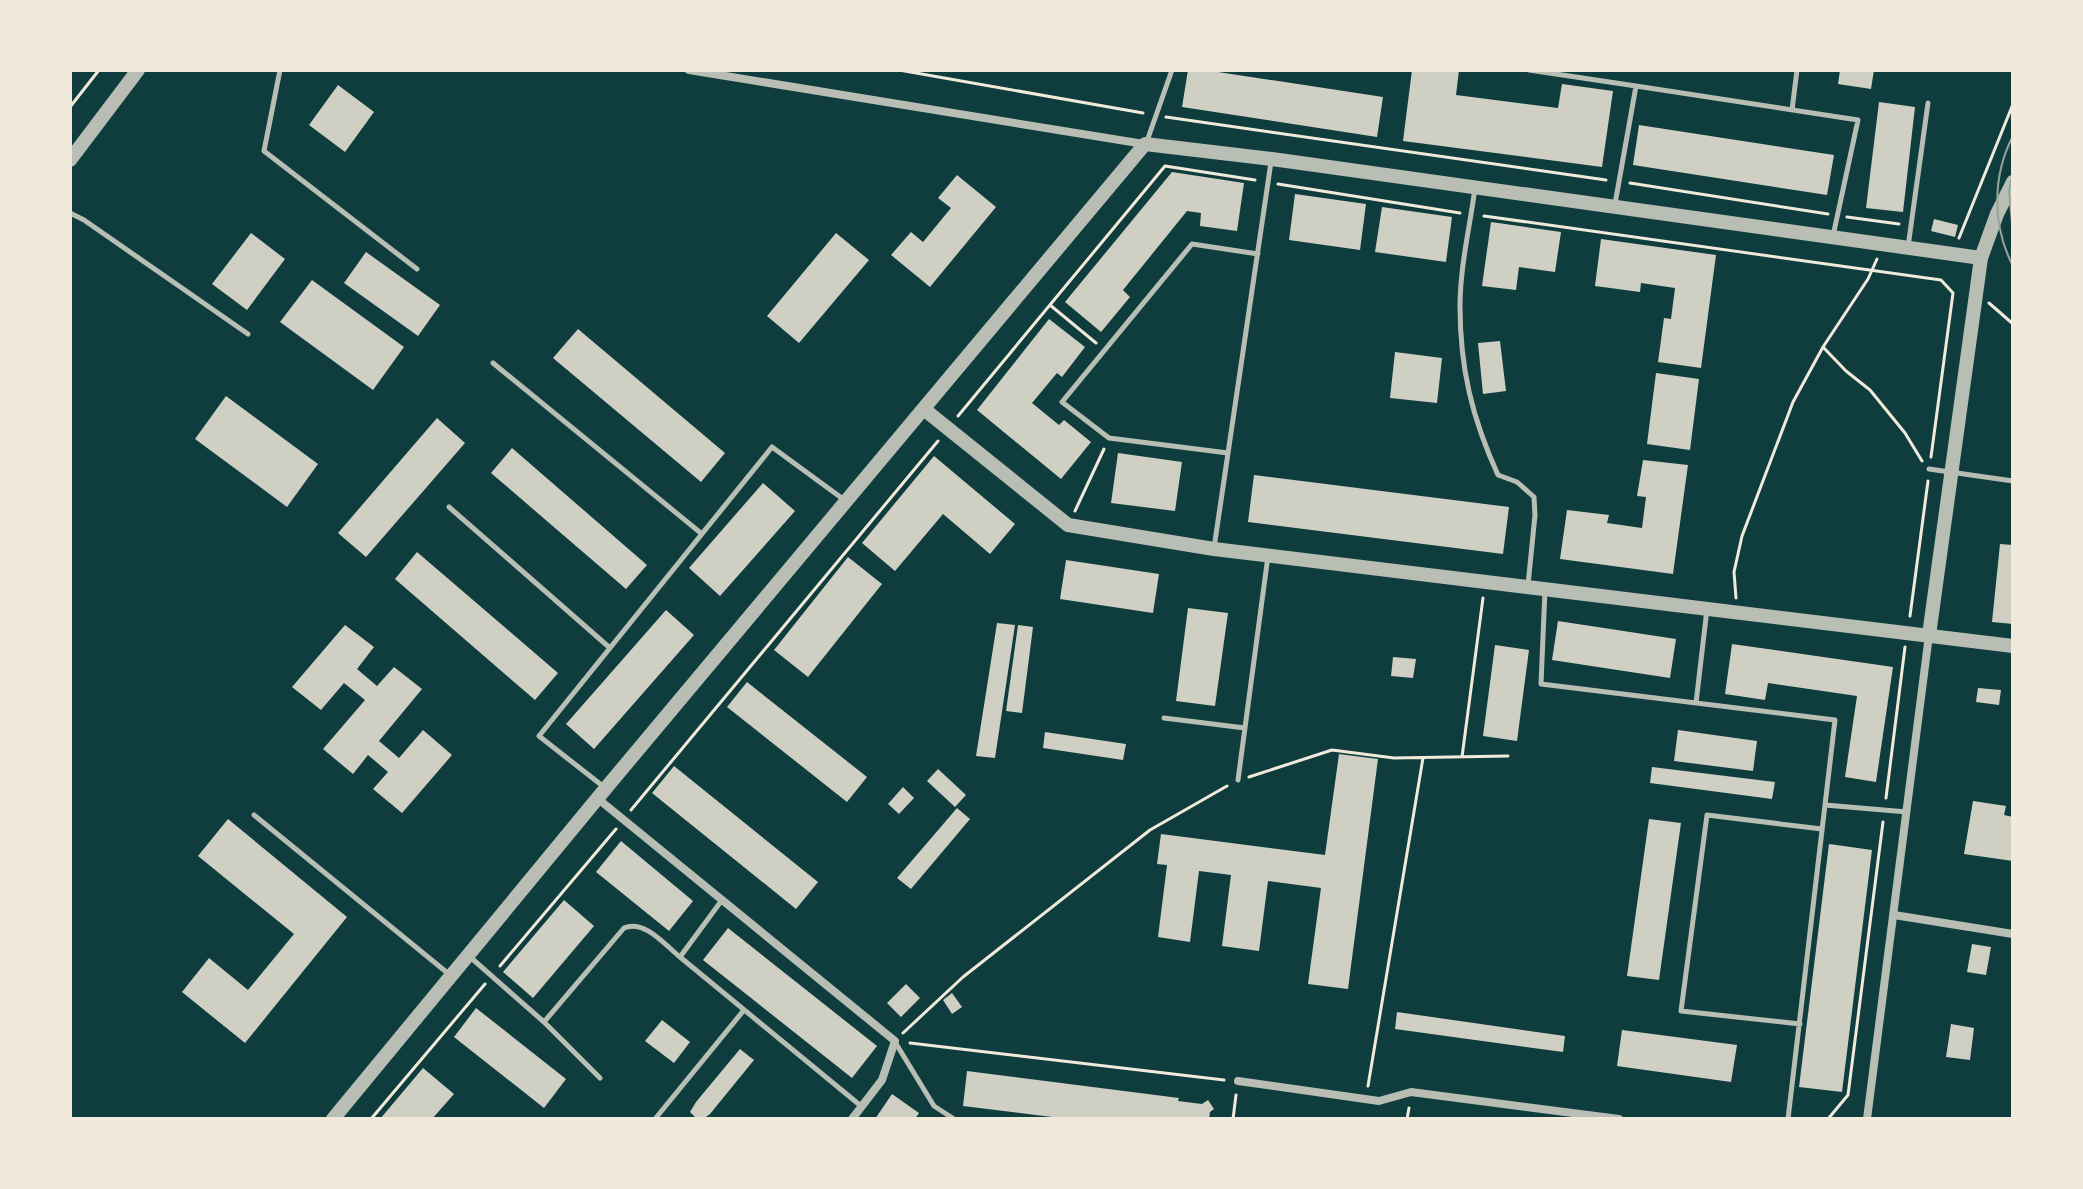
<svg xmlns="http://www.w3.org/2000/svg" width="2083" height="1189" font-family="'Source Sans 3',sans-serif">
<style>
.building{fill:#cfcfc3}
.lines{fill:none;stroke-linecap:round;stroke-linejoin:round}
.path{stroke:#f1e9da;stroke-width:3}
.service{stroke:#b8beb3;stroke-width:5}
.minor{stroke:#b8beb3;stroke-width:8}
.tertiary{stroke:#b8beb3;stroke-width:14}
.tram{stroke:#97a49c;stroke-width:2}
</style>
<rect width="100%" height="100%" fill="#0f3d3e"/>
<path class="building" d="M1188 70H1205L1383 97 1377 137 1182 107Z
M1412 70H1459L1456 95 1558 108 1562 84 1613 91 1602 167 1403 141Z
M1840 70H1874L1871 89 1838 84Z
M338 85 374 112 345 152 309 125Z
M1879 102 1915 107 1903 212 1866 208Z
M1639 125 1834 155 1827 195 1633 165Z
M1172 172 1244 183 1237 231 1200 226 1201 213 1187 211 1123 290 1130 297 1101 332 1065 302Z
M957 175 996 207 930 287 891 255 911 232 923 242 951 208 938 198Z
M1295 194 1366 204 1360 250 1289 240Z
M1382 207 1452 217 1446 262 1375 252Z
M1934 219 1958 225 1955 237 1931 231Z
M1491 222 1561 232 1555 272 1519 267 1516 290 1482 286Z
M251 233 285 259 247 310 212 284Z
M836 233 869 260 799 343 767 316Z
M1601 239 1716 255 1701 368 1658 362 1664 318 1671 319 1675 288 1641 283 1640 292 1595 286Z
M366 252 440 305 418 336 344 283Z
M312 280 404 347 373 390 280 322Z
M1049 319 1085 347 1062 377 1057 373 1032 403 1059 425 1064 420 1091 442 1061 479 977 410Z
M578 329 725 453 701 482 553 358Z
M1500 341 1506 391 1483 394 1478 343Z
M1395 352 1442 358 1437 403 1390 398Z
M1656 373 1699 379 1690 450 1647 444Z
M226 396 318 464 287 507 195 439Z
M437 418 465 443 366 557 338 533Z
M512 448 647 565 626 589 491 473Z
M1118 453 1182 462 1175 511 1111 503Z
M934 456 1015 524 990 554 943 514 895 571 862 543Z
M1643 460 1688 465 1673 574 1560 559 1567 510 1609 515 1607 523 1642 528 1646 497 1637 496Z
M1254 475 1509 507 1503 554 1248 522Z
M763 483 795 511 720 596 689 568Z
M2000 544 2013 545V624L1992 622Z
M417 552 558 673 535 700 395 579Z
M848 557 882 584 808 677 774 650Z
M1066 560 1159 574 1153 613 1060 599Z
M1188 608 1228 613 1215 706 1176 701Z
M666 610 694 635 594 749 566 724Z
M1558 621 1676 639 1670 678 1552 660Z
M997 623 1015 625 995 758 976 756Z
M345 625 374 647 357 669 377 686 394 667 422 689 379 741 399 758 423 730 452 755 402 813 373 789 388 772 368 755 353 774 323 749 365 700 344 683 321 710 292 687Z
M1018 625 1033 627 1022 713 1006 711Z
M1732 644 1893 667 1876 782 1845 777 1857 696 1768 683 1765 700 1725 694Z
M1495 645 1529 650 1517 741 1483 736Z
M1393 657 1416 659 1413 678 1391 676Z
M747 682 867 777 847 802 727 707Z
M1978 688 2001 690 1999 705 1976 702Z
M1678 730 1757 741 1753 771 1674 761Z
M1045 732 1126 744 1123 760 1043 748Z
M1339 754 1378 759 1348 989 1308 984 1321 888 1268 881 1259 951 1222 946 1231 875 1199 871 1190 942 1158 937 1167 865 1157 864 1161 834 1325 855Z
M674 766 818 882 796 909 652 793Z
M1652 767 1775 782 1772 799 1650 783Z
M938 769 966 795 955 807 927 781Z
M903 787 914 798 899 814 888 804Z
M1973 801 2006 806 2004 815 2013 817V861L1964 854Z
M957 808 970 819 911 889 897 878Z
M228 819 347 917 245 1043 182 992 209 958 248 990 294 934 198 856Z
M1649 819 1681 823 1659 980 1627 976Z
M621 841 693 901 669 931 596 872Z
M1829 844 1872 850 1842 1092 1799 1087Z
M564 900 594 926 533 998 503 972Z
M728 928 877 1046 852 1078 703 960Z
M1972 944 1991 947 1986 975 1967 972Z
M906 984 920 998 901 1017 887 1003Z
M952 993 962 1007 952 1014 943 1000Z
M476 1008 566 1079 544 1108 454 1037Z
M1397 1012 1565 1036 1563 1052 1395 1029Z
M662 1020 690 1042 674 1063 645 1041Z
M1951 1024 1974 1028 1970 1060 1946 1057Z
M1622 1030 1737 1045 1731 1082 1617 1066Z
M740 1049 754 1060 710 1114 703 1119H693L695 1117 690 1112 696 1102Z
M423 1068 454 1094 432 1119H380Z
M967 1071 1179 1098 1178 1101 1202 1104 1208 1100 1214 1109 1210 1112 1209 1119H1068L963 1106Z
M892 1094 919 1113 915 1119H875Z"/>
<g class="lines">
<path class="path" d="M899 70 1143 113
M70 107 99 70
M1166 117 1606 180
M1630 183 1828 214
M1278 184 1460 213
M1484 216 1941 280 1953 293 1931 457
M1847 217 1899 224
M1959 238 2013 104
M1989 303 2013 324
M1050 305 1096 343
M1823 347 1846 371 1870 390 1905 433 1922 461
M958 416 1165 166 1255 180
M1075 511 1104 449
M1736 598 1734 572 1742 536 1793 402 1823 347 1868 279 1877 259
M1910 616 1928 481
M1462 757 1483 598
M1249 777 1332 750 1394 758 1508 756
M1886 798 1905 647
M631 810 938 441
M500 966 616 829
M903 1033 963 977 1150 830 1227 786
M910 1043 1224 1080
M1368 1086 1423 758
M371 1119 485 984
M1233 1119 1236 1095
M1407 1119 1409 1108
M1828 1119 1848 1095 1883 822"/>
<path class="service" d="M280 70 264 151 417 269
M1529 70 1636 86
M1792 110 1797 70
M1147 141 1172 70
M1475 188C1470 226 1460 267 1460 306 1460 368 1472 418 1498 475L1517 482 1534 497 1535 515 1528 585
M1615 204 1636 86 1858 120 1833 236
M70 213 84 220 248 334
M1908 247 1928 103
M493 363 702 534
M1228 453 1109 438 1062 402 1192 244 1258 254
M1929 469 2013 481
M449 507 610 648
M1214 548 1271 162
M1545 590 1541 684 1835 720 1788 1119
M1696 703 1707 609
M1164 718 1245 728
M1238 780 1268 556
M604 787 539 736 772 447 843 499
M1825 805 1907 812
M254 815 450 975
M722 900 680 957 861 1106
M469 956 544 1022 624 928C644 919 665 945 680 957
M544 1022 600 1078
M1800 1024 1681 1011 1707 815 1822 829
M895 1042 934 1106 954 1119
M655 1119 744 1010"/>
<path class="minor" d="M689 70 1144 144
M597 798 895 1041 882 1080 852 1119
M1894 915 2013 934
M1238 1081 1379 1101 1411 1092 1619 1119
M1867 1119 1929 635"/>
<path class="tertiary" d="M70 160 138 70
M925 410 1068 525 1214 549 2013 646
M1929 635 1981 258 1997 214 2013 182
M333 1119 606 788 1145 144 1272 159 1981 258"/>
<path class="tram" d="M2013 136C1992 176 1992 226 2013 266
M2012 177 2009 191 2013 233"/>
</g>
<rect width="2083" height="1189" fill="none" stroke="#f1e9da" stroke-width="144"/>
</svg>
